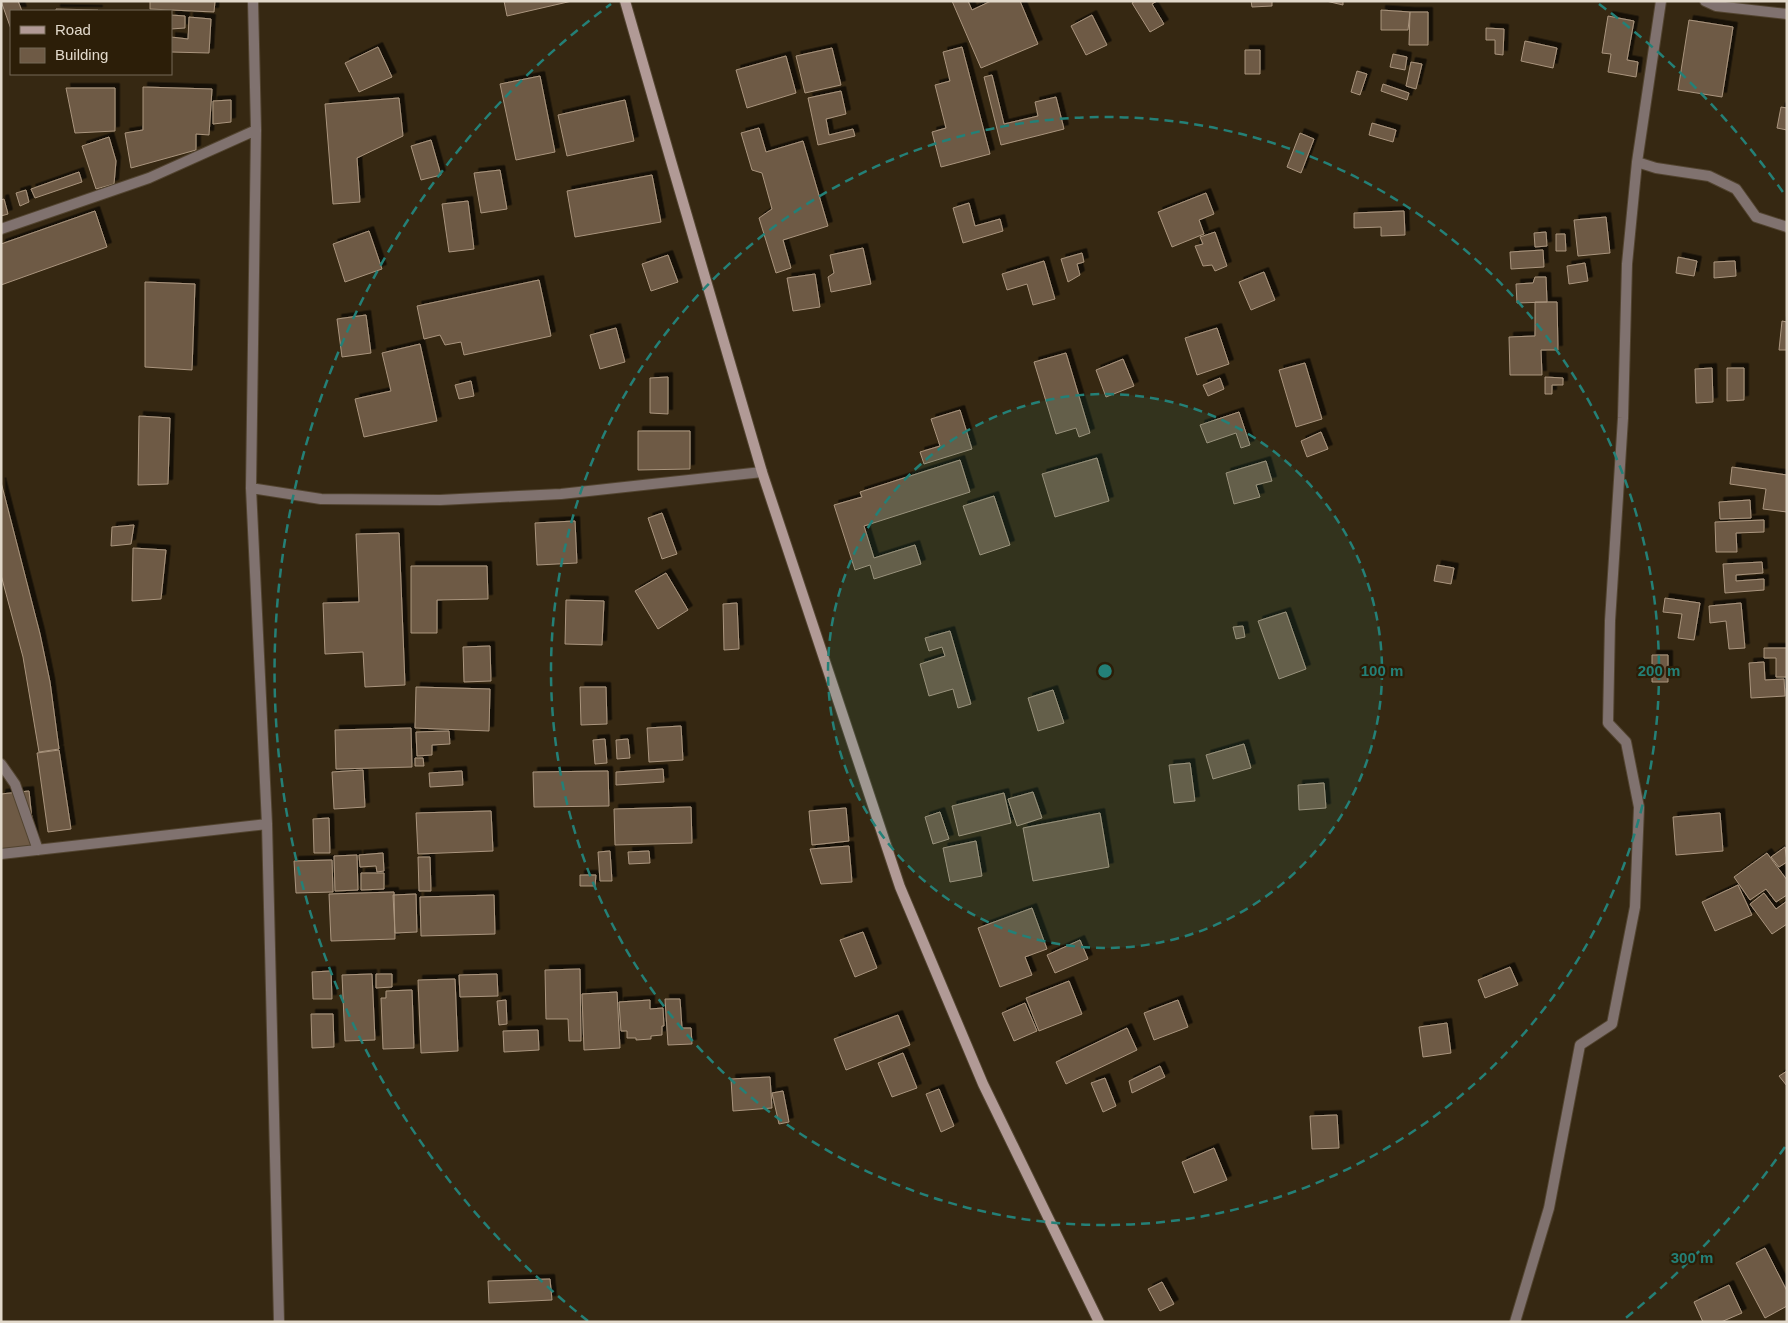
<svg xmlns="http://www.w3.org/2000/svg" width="1788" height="1323" font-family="Helvetica,sans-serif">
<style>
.building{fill:#6e5a45;stroke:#aa957e;filter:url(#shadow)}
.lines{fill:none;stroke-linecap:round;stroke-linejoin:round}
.minor-casing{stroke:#524430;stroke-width:12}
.secondary-casing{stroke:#524430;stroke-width:12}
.minor{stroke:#80726f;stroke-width:10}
.secondary{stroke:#b19a96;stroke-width:10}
.ring{fill:none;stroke:#248077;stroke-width:2.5;stroke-dasharray:9 6}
.centre{fill:#248077;stroke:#2c1e08;stroke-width:2.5}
.ring-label{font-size:15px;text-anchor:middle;font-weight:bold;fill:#248077;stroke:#2c1e08;stroke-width:4.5;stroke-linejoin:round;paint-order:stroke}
</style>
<defs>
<filter id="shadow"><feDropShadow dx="4.5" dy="-4.5" stdDeviation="0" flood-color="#0009"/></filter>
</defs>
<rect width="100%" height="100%" fill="#362812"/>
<path class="building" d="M1 1H18L22 11H11V29Z
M150 1H215L214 12 150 9Z
M504 1H572L507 16Z
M952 1H968L972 10 991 1H1020L1038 44 981 68Z
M1135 1H1157L1152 4 1164 24 1150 32 1132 3Z
M1251 1H1272V6L1252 7Z
M1326 1H1343V5Z
M56 9 98 10V11H56Z
M1381 10 1410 12 1408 30H1381Z
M1410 12H1428V45H1409Z
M171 15 185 16V28L171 29Z
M1092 15 1107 45 1086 55 1071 26Z
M1608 16 1634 21 1627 60 1638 62 1636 77 1608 72 1611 54 1602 53Z
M189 17 211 19 209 53 171 52V37L188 39Z
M1689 20 1733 27 1722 97 1678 90Z
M1486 28 1504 29 1503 55 1495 54V40H1486Z
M1525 41 1557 48 1553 68 1521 61Z
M378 47 392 77 359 92 345 63Z
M962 47 990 154 941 167 932 132 946 128 935 85 950 81 943 52Z
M832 48 841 85 805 93 796 56Z
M1245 50H1260V74H1245Z
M1393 54 1407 57 1405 70 1390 67Z
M786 56 796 93 747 108 736 70Z
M1411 62 1422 64 1416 89 1406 86Z
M1357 71 1367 74 1360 95 1351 92Z
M992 75 1004 124 1038 116 1035 102 1056 97 1064 129 1001 145 984 77Z
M540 76 555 152 516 160 500 84Z
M1383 84 1409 93 1407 100 1381 91Z
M143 87 212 89 209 135 196 134V150L131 168 125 133 143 130Z
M66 88H115V131L75 133Z
M841 91 846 114 826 119 829 135 853 129 855 136 818 145 808 98Z
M399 98 403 136 357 158 360 202 333 204 325 104Z
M231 100V122L213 124V101Z
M625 100 634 141 567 156 558 115Z
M1781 107 1787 108V130L1777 128Z
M1372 123 1396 130 1393 142 1369 135Z
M759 128 766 152 803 141 828 226 783 240 791 268 776 273 759 218 772 209 762 173 752 170 741 133Z
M1300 133 1314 139 1301 173 1287 167Z
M109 137 116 161 114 184 96 189 82 146Z
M431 140 441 175 421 180 411 146Z
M500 170 507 209 481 213 474 173Z
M79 172 82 182 35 198 31 189Z
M652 175 661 222 575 237 567 191Z
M26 190 29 202 20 206 16 193Z
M1206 193 1214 214 1199 220 1204 234 1172 247 1158 212Z
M4 199 8 214 1 216V200Z
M468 201 474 249 449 252 442 204Z
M969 203 975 226 1000 219 1003 231 963 243 953 208Z
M95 211 107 247 1 285V244Z
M1404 211 1405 235 1381 236V227L1354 228V213Z
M1606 217 1610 253 1578 256 1574 220Z
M369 231 382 269 345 282 333 244Z
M1215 232 1227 266 1215 271 1212 265 1203 266 1195 246 1203 244 1200 237Z
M1546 232 1547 246 1535 247 1534 233Z
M1556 234H1565L1566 251H1556Z
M863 248 871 284 831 292 828 277 834 273 830 255Z
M1543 250 1544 267 1511 269 1510 252Z
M1082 253 1084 262 1077 264 1080 275 1068 282 1061 259Z
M668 255 678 282 651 291 642 264Z
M1678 257 1697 261 1694 276 1676 273Z
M1044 261 1055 299 1033 305 1027 284 1007 290 1002 274Z
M1735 261 1736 276 1714 278V262Z
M1585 263 1588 281 1569 284 1567 266Z
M1264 272 1275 300 1251 310 1239 282Z
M815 274 820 307 793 311 787 278Z
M1535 277H1546L1547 302 1517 303 1516 284 1533 283Z
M539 280 551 336 464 355 461 342 445 345 440 335 424 339 417 306Z
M145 282 195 284 192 370 145 367Z
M1535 302H1557L1558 350H1541L1542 375H1510L1509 337 1535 336Z
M366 315 371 353 342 357 337 319Z
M1782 321 1787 322V350H1779Z
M616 328 625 362 600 369 590 335Z
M1217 328 1229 364 1197 375 1185 338Z
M420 344 437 421 364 437 355 399 391 391 382 353Z
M1066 353 1090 433 1079 437 1076 428 1056 434 1034 362Z
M1123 359 1134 386 1106 397 1096 370Z
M1305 363 1322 419 1296 427 1279 370Z
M1712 368 1713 402 1696 403 1695 369Z
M1727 368H1744V400L1727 401Z
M668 377V414L650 413V378Z
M1545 377 1563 378V385H1552V394H1545Z
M1220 378 1224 389 1208 396 1203 385Z
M471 381 474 396 459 399 455 385Z
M960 410 972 449 924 464 920 452 940 446 931 419Z
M1239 412 1250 445 1241 448 1236 433 1207 443 1200 425Z
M139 416 170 418 168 484 138 485Z
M638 431H690V469L638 470Z
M1321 432 1328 449 1307 457 1301 441Z
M1097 458 1109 501 1055 517 1042 474Z
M960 460 970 492 864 526 874 558 915 545 921 564 874 579 870 565 855 570 834 505 862 497 860 492Z
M1266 461 1272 481 1256 485 1260 497 1234 504 1226 473Z
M1732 467 1787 475V512L1763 509 1766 489 1730 484Z
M1 482 40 634 50 682 59 749 39 752 23 657 1 575Z
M994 496 1010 545 980 555 963 506Z
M1750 500 1751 518 1720 519 1719 502Z
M662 513 677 554 662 559 648 518Z
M1764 520V532L1736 533 1737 552H1716L1715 522Z
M575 521 577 563 537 565 535 523Z
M134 525 131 544 111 546 112 527Z
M399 533 405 685 365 687 363 652 325 654 323 603 359 602 356 534Z
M133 548 166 550 161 599 132 601Z
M1762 562 1763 573 1736 575V581L1764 579V590L1725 593 1723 564Z
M1437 565 1454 568 1451 584 1434 581Z
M411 566H487L488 599 437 600V633H411Z
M666 573 688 610 658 629 635 591Z
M1665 598 1700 603 1694 640 1678 638 1682 614 1663 612Z
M566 600 604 601 602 645 565 644Z
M737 603 739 649 724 650 723 604Z
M1741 603 1745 648 1729 649 1726 621 1710 623 1709 606Z
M1286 612 1306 669 1279 679 1258 621Z
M1243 626 1245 637 1236 639 1233 627Z
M950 631 971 704 958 708 953 689 929 696 920 664 945 656 942 647 929 651 925 638Z
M490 646 491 681 464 682 463 647Z
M1764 648H1787V677H1776V658H1764Z
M1652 655H1668V682H1652Z
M1764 662 1765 680 1784 679 1785 696 1751 698 1749 663Z
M416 687 490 689 489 731 415 728Z
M580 687H606L607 724 581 725Z
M1053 690 1064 723 1038 731 1028 698Z
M681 726 683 760 649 762 647 728Z
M411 728 412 767 336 769 335 730Z
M449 731 450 744 432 745V755L417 756 416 732Z
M605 739 607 763 595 764 593 740Z
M628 739 630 758 617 759 616 740Z
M1244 744 1251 768 1213 779 1206 755Z
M59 750 71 829 48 832 37 753Z
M415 758H423L424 766H415Z
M1190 763 1195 801 1174 803 1169 765Z
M663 769 664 782 616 785V772Z
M363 770 365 807 334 809 332 772Z
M462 771 463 785 430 787 429 773Z
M608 771 609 806 534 807 533 772Z
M1324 783 1326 808 1299 810 1298 785Z
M29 791 35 848 1 852V794Z
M1033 792 1042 818 1017 826 1008 799Z
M1004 793 1011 823 959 836 952 806Z
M691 807 692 843 615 845 614 809Z
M846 808 849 841 812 845 809 811Z
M491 811 493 851 418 854 416 813Z
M940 812 949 839 933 844 925 817Z
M1100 813 1109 867 1033 881 1023 828Z
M1720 813 1723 851 1676 855 1673 817Z
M329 818 330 853H314L313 819Z
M976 841 982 876 950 882 943 848Z
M849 846 852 882 821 884 810 849Z
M1785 847 1787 862 1779 867 1771 857Z
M610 851 612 881H600L598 852Z
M649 851 650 863 629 864 628 852Z
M383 853 384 871 377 872 376 866 360 867 359 855Z
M1767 853 1787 880V895L1776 902 1766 889 1750 900 1734 877Z
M357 855 358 890 335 891 334 856Z
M418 857H430L431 891H419Z
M332 860 333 892 296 893 294 861Z
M361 873H384V889L361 890Z
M580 875H596L595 886H580Z
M1738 885 1752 915 1715 931 1702 902Z
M394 892 395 939 331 941 329 894Z
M1764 893 1776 909 1787 901V924L1772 934 1750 904Z
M416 894 417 932 395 933 393 895Z
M494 895 495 934 421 936 420 897Z
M1032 908 1047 949 1025 957 1032 975 1000 987 978 928Z
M863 932 877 968 855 977 840 940Z
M1080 940 1088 959 1055 973 1047 955Z
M1510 967 1518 985 1485 998 1478 980Z
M580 969 581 1041H569L568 1019H546L545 970Z
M331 971 332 999H313L312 972Z
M372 974 375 1040 345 1041 342 975Z
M376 974H392V987L376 988Z
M497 974 498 996 460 997 459 975Z
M455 979 458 1051 421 1053 418 980Z
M1069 981 1082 1014 1039 1031 1026 998Z
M412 990 414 1048 383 1049 381 998H386V991Z
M617 992 620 1048 584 1050 582 994Z
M665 999H680L682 1028H691L692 1044 668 1045Z
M506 1000 507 1024 499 1025 497 1001Z
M650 1000V1009L663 1008 664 1026H662V1035L651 1036V1039L636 1040V1038H627V1031H621L619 1002Z
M1178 1000 1188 1027 1154 1040 1144 1013Z
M1025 1003 1037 1031 1014 1041 1002 1013Z
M311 1014H333L334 1047 312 1048Z
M898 1015 910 1045 846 1070 834 1039Z
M1447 1023 1451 1053 1423 1057 1419 1027Z
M1127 1028 1137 1050 1066 1084 1056 1062Z
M538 1030 539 1050 504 1052 503 1031Z
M903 1053 917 1088 892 1097 878 1063Z
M1160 1066 1165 1077 1132 1093 1129 1081Z
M1787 1071V1086L1779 1076Z
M770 1077 772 1108 733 1111 731 1079Z
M1105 1078 1116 1106 1103 1112 1091 1083Z
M939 1089 954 1126 941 1132 926 1094Z
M783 1091 789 1122 779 1124 772 1093Z
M1337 1115 1339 1148 1312 1149 1310 1116Z
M1214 1148 1227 1180 1194 1193 1182 1162Z
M1765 1248 1787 1291V1306L1765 1318 1736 1263Z
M550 1279 552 1300 489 1303 488 1281Z
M1162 1282 1174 1304 1160 1311 1148 1289Z
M1729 1285 1742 1313 1721 1322H1703L1694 1302Z"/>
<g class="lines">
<defs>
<path id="minor" d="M253 1 256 130 251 488 267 824 279 1322
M1705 1 1716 6 1787 14
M1637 162 1656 168 1709 176 1736 189 1756 217 1787 227
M1 229 149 178 256 130
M251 488 321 499 440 500 561 494 762 472
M1 764 15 784 38 850
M1 854 267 824
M1515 1322 1549 1208 1580 1045 1612 1024 1635 907 1639 807 1626 742 1608 723 1610 621 1623 418 1627 264 1637 162 1661 1"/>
<path id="secondary" d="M625 1 671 161 762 472 900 887 983 1084 1099 1322"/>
</defs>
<use href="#minor" class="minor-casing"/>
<use href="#secondary" class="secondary-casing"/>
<use href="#minor" class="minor"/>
<use href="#secondary" class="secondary"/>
</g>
<circle cx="1105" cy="671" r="277" fill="#248077" fill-opacity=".12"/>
<g class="ring">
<circle cx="1105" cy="671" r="277"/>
<circle cx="1105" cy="671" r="554"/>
<path d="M1785 1147A830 830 0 0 1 1622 1321M588 1321A830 830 0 0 1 611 4M1599 4A830 830 0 0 1 1785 195"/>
</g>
<circle cx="1105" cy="671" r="8" class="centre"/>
<g class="ring-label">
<text x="1382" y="676">100 m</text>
<text x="1659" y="676">200 m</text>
<text x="1692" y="1263">300 m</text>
</g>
<rect width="1788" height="1323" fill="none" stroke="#e2d9cb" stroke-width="5"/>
<rect x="10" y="10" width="162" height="65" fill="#2c1e08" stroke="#756956"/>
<rect x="20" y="26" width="25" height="8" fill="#b19a96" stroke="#756956"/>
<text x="55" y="35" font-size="15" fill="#e2d9cb">Road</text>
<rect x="20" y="48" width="25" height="15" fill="#6e5a45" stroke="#756956"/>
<text x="55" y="60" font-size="15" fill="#e2d9cb">Building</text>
</svg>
